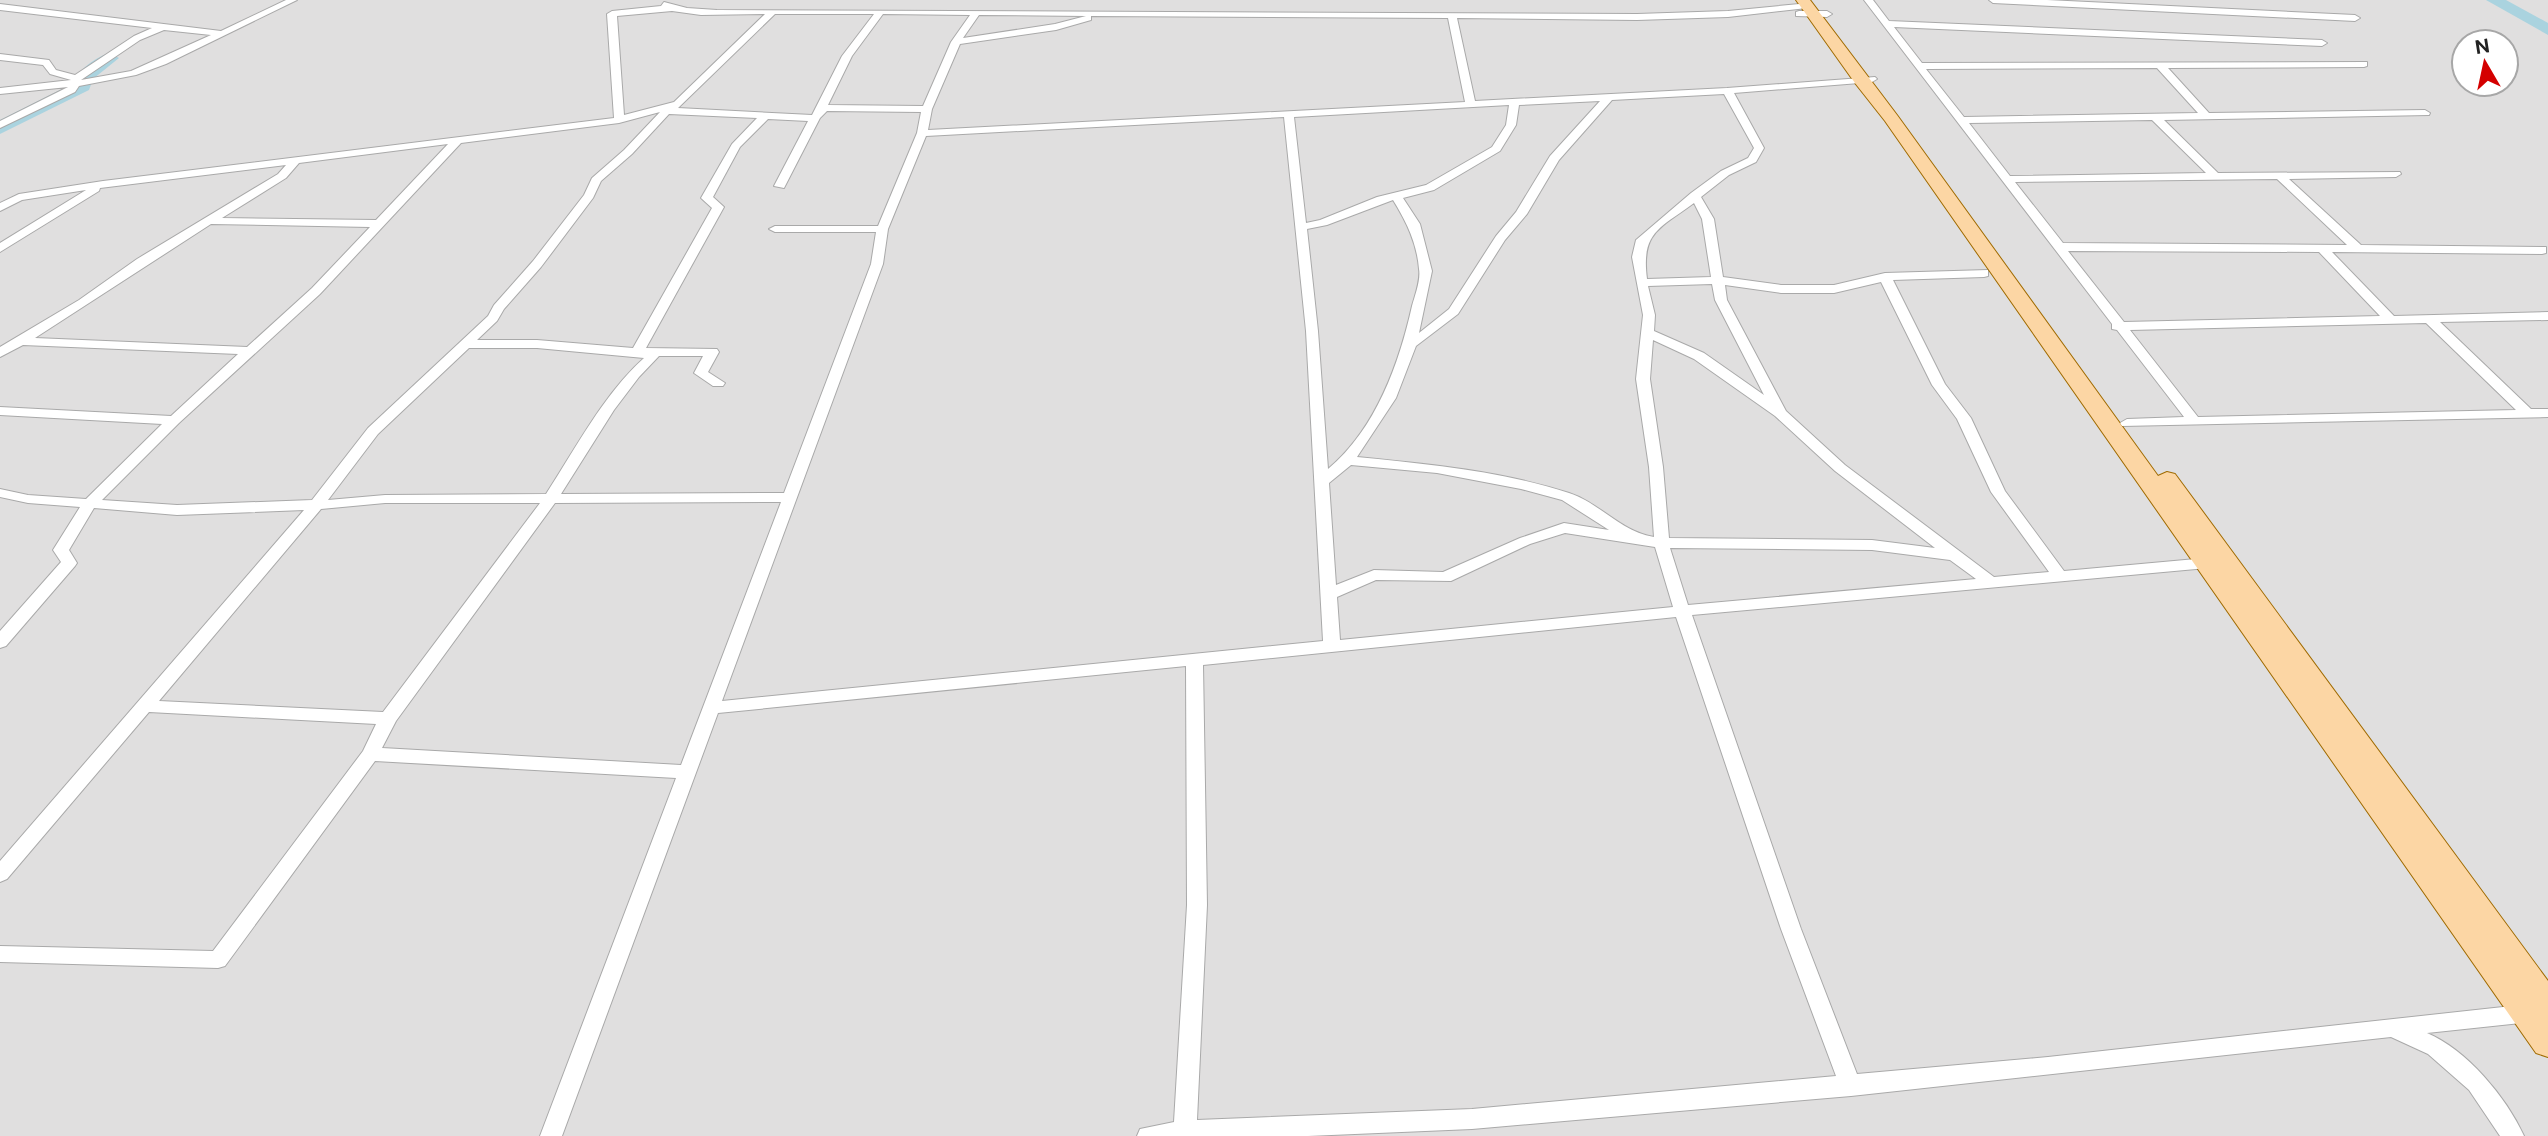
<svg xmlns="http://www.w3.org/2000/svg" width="2548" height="1136" font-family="'Public Sans',sans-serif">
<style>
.residential{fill:#e0dfdf;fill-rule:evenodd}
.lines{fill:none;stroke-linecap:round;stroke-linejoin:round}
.river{fill:#aad3df;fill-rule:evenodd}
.street-casing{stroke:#a9a9a9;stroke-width:2}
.primary-casing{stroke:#a06b00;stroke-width:2}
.street{fill:#fff;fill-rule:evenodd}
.primary{fill:#fcd6a4;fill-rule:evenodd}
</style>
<rect width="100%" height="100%" fill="#f2efe9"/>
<path class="residential" d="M0 0H2548V1136H0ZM2464 42H2506V84H2464Z"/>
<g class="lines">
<path class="river" d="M2486 0H2506L2548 23V35Z
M110 53 119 58 93 79 89 90 0 134V120L74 83C78 70 97 56 110 53Z"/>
<defs>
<path id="street" d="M286 0H297L166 64 136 75 79 86 75 92 0 128V121L68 87 0 94V88L71 80 50 74 43 65 0 60V54L49 60 56 70 75 75 134 36 152 28 0 10V4L221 31ZM164 30 211 35 131 71 81 80 140 40Z
M1864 0H1873L1889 21 2322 40 2327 43 2322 46 1894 27 1922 63 2367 62V66L2364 67 2168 68 2209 113 2425 110 2430 113 2429 115 2164 120 2218 173 2400 172 2401 174 2396 177 2289 179 2361 245 2546 247V253L2542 254 2332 252 2394 316 2548 312V320L2440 322 2531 409H2548V417L2122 426 2120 423 2127 419 2184 417 2117 330 2112 329V324ZM2157 68 2198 113 1964 117 1926 69ZM2152 120 2206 173 2010 176 1969 123ZM2277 179 2347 245 2063 243 2015 182ZM2068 251 2319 252 2380 316 2124 322ZM2426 323 2516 410 2198 417 2130 330Z
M1989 0H2047L2355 15 2360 18 2355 21 1993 3Z
M664 2 687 8 717 10 1637 14 1728 11 1810 3V7L1807 8 1728 17 1637 20 1457 18 1475 101 1727 88 1875 77 1877 79 1872 82 1734 93 1764 148 1756 162 1729 175 1701 197 1714 219 1723 277 1781 285H1834L1885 273 1988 270V276L1984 277 1893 280 1945 384 1971 418 2005 491 2064 571 2207 558 2215 563 2207 568 1692 615 1801 929 1857 1074 2048 1057 2548 1002V1020L2427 1033C2467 1050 2506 1097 2524 1136H2500L2469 1090 2428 1054 2391 1037 1851 1096 1472 1129 1308 1136H1137L1140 1129 1174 1122 1187 905 1186 666 718 713 562 1136H540L676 778 375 761 225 966 218 968 0 962V946L213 951 363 751 376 724 149 712 7 879 0 882V861L304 510 177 515 94 508 69 550 77 563 75 566 6 646 0 648V631L61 562 53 550 80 507 28 503 0 497V489L28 495 86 499 162 424 0 415V407L171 416 238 354 23 345 0 357V347L79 300 137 259 278 174 286 165 100 188 99 191 0 252V243L86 190 22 200 0 211V203L19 194 103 181 614 118 607 14 612 11 661 6ZM672 11 701 15 765 14 674 102 624 115 617 16ZM775 14H874L842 56 812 115 678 108ZM883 14 970 15 951 42 923 106 828 105 852 56ZM979 15 1086 16 1055 24 963 38ZM1091 16 1448 18 1465 102 928 130 932 109 960 44 1056 30 1091 20ZM1724 94 1754 148 1748 158 1721 171 1691 193 1636 240 1632 257 1643 315 1636 379 1649 467 1654 537C1621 532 1600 503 1569 493 1501 471 1428 464 1357 457L1396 398 1416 346 1458 314 1505 240 1527 214 1559 160 1612 100ZM1600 101 1550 156 1516 212 1496 236 1449 309 1419 333 1432 271 1420 224 1403 198 1434 190 1500 151 1516 125 1519 105ZM1509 105 1506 125 1492 147 1426 185 1377 197 1320 220 1306 223 1294 117ZM827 111 921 112 917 133 878 226H775L769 229 775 232H876L871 264 784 493 561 494 614 410 639 377 659 356H703L694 373 713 386H723L725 383 708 372 719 352 717 349 646 348 724 207 713 197 740 147 768 119 808 121 774 186 784 188 820 118ZM660 112 624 150 592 178 584 195 533 261 494 305 488 316 368 428 312 500 177 505 102 500 179 423 320 294 461 143 619 123ZM669 114 757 118 732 144 701 198 712 208 633 348 537 340H477L497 321 504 309 541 267 593 198 601 181 632 154ZM1284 117 1306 331 1323 641 722 701 883 264 888 229 926 136ZM448 144 376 220 222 218 286 178 299 163ZM1393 200C1406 221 1417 243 1419 269 1421 280 1415 295 1412 306 1399 364 1376 429 1328 469L1318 331 1307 229 1327 225ZM1694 203 1702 219 1711 277 1647 279C1641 232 1659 229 1694 203ZM211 224 370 227 312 288 247 347 35 338ZM1881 282 1932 385 1957 419 1991 492 2049 572 1994 577 1845 465 1786 411 1727 300 1725 285 1781 293H1834ZM1712 284 1715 300 1764 395 1704 353 1654 331 1655 315 1648 286ZM1653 340 1694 359 1775 416 1835 471 1935 548 1872 540 1669 538 1663 467 1650 379ZM469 348H537L644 358C603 395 576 448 546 494L385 495 328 500 378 434ZM1351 465 1437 473 1521 489 1562 500 1609 530 1564 523 1520 538 1443 572 1374 570 1336 585 1329 483ZM781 502 681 765 382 748 396 721 555 503ZM385 503H540L383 712 159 701 321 509ZM1565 533 1655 547 1673 607 1340 640 1337 597 1376 580 1451 581 1530 544ZM1670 548 1872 550 1950 560 1976 579 1688 605ZM1676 617 1781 929 1836 1076 1472 1109 1197 1120 1207 905 1203 665Z
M1799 11H1827L1832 14 1827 17 1796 16V12Z"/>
<path id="primary" d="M1796 0H1810L1897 115 2158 476 2167 472 2175 474 2548 981V1057L2536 1053 1885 121 1855 83Z"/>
</defs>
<use href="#street" class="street-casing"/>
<use href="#primary" class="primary-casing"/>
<use href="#street" class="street"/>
<use href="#primary" class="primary"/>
</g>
<g transform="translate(2485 63) rotate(351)"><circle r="33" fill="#ffffff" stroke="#a7a7a7" stroke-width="2"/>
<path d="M0-5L12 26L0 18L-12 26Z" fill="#d40000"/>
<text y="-10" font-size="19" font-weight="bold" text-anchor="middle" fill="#222222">N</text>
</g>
</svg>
